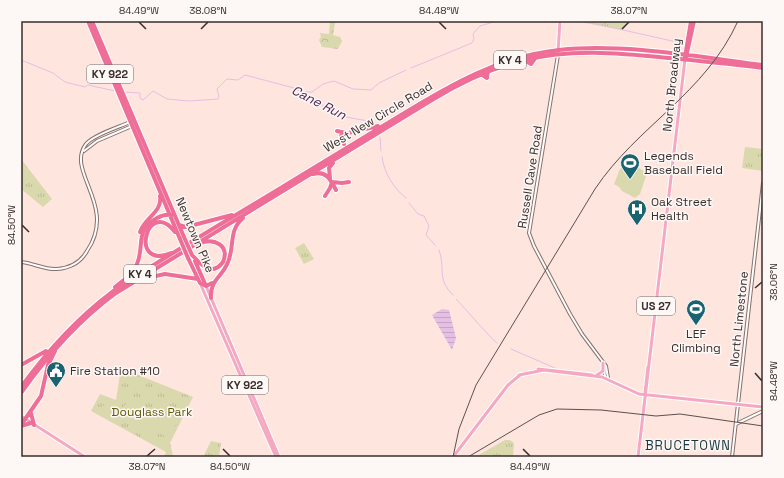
<svg xmlns="http://www.w3.org/2000/svg" width="784" height="478" font-family="'Space Grotesk',sans-serif">
<style>
.grass{fill:url(#grass-tufts)}
.forest{fill:url(#forest-crowns)}
.pitch{fill:#dad9ad}
.water{fill:url(#water-rules)}
.lines{fill:none;stroke-linecap:round;stroke-linejoin:round}
.stream{stroke:#e5bfe4;stroke-width:1}
.minor-casing{stroke:#86706a;stroke-width:4}
.major-casing{stroke:#fff;stroke-width:5}
.highway-casing{stroke:#fff;stroke-width:6}
.minor{stroke:#fff;stroke-width:2}
.major{stroke:#f5a8c1;stroke-width:3}
.highway{stroke:#ee6e97;stroke-width:4}
.rail{stroke:#5d504d;stroke-width:1}
.highway-bridge-casing{stroke:#fff;stroke-width:6;stroke-linecap:butt}
.highway-bridge{stroke:#ee6e97;stroke-width:4}
.ticks{fill:none;stroke:#382e2c;stroke-width:1.5}
.labels{text-anchor:middle;stroke-width:3;stroke-linejoin:round;paint-order:stroke}
.shield{fill:#fdf7f6;stroke:#736a69;stroke-width:1}
.shield-label{font-size:11px;font-weight:bold;fill:#382e2c}
.street-label{font-size:12px;fill:#382e2c;stroke:#fdf7f6}
.poi-label{font-size:12px;fill:#382e2c;stroke:#fdf7f6;text-anchor:start}
.park-label{font-size:12px;fill:#5d5905;stroke:#fdf7f6}
.water-label{font-size:13px;font-style:italic;fill:#4f2250;stroke:#fdf7f6}
.neighbourhood-label{font-size:13px;letter-spacing:1px;fill:#17383e;stroke:#fdf7f6}
.neatline{fill:none;stroke:#382e2c;stroke-width:1.5}
.ticks-label{font-size:10px;text-anchor:middle;fill:#382e2c}
</style>
<defs>
<pattern id="grass-tufts" width="24" height="20" patternUnits="userSpaceOnUse"><rect width="24" height="20" fill="#dad9ad"/><path d="M3 7l-1-3M5 7V3M7 7l1-3M15 17l-1-3M17 17v-4M19 17l1-3" fill="none" stroke="#bcbb95"/></pattern>
<pattern id="forest-crowns" width="20" height="18" patternUnits="userSpaceOnUse"><rect width="20" height="18" fill="#dad9ad"/><path d="M2 6a3 3 0 1 1 6 0M12 15a3 3 0 1 1 6 0" fill="none" stroke="#bcbb95"/></pattern>
<pattern id="water-rules" width="6" height="5" patternUnits="userSpaceOnUse"><rect width="6" height="5" fill="#e5bfe4"/><path d="M0 2.5h6" fill="none" stroke="#c5a4c4"/></pattern>
</defs>
<rect width="100%" height="100%" fill="#fee5de"/>
<path class="grass" d="M574 21H628L623 30Z
M745 147 763 149V171L742 168Z
M21 159 52 199 43 207 21 189Z
M304 243 314 259 304 264 295 248Z
M121 368 193 397 170 443 173 456 176 457H164L166 452 91 411 100 394 116 400Z
M505 440H510L514 443 513 457H475Z
M211 441 221 443 219 457H203Z"/>
<path class="forest" d="M330 21 335 23 333 35 340 37 342 41 338 49 322 47 319 40 321 37 320 33 329 34Z"/>
<path class="pitch" d="M627 164 634 165 647 173 640 194 635 198 622 191 619 187 614 184 620 169Z
M133 401H138L145 404 137 417 134 418 122 409 126 404Z
M106 403 119 404 113 418 111 419 97 412Z
M156 404 181 412 172 435 168 437 142 426Z"/>
<path class="water" d="M442 309 449 310 456 338 452 350 432 315Z"/>
<g class="lines">
<path class="stream" d="M583 21 681 43
M21 60 53 73 65 82 85 87 88 85 115 91
M411 68 472 43 474 39 473 34 480 26 497 21
M124 92 140 93V98L143 100 153 91 167 99 189 101 218 99 219 96 217 89 227 79 238 80 245 75 294 88 314 98 326 108H333L346 117 368 121 372 124
M305 92H312L323 84 334 81 353 89 371 90 379 83 406 70
M380 137 381 151
M382 157C384 173 394 189 406 198
M409 203 418 214 424 216 429 226 426 235 435 245
M439 250C446 270 436 278 453 295
M456 299C463 306 492 340 497 343
M511 349 555 368"/>
<defs>
<path id="minor" d="M558 55 529 233 534 246 570 314 582 334 606 366 608 378
M84 151 97 141 132 126 135 122
M21 262C33 263 45 270 57 269 70 268 81 262 87 251 118 205 65 172 86 144 93 135 119 127 130 122
M604 366 605 377
M736 424 763 411
M732 457 763 183"/>
<path id="major" d="M558 52 560 21
M200 283 276 457
M206 286 279 457
M538 369 592 375
M519 375 544 370 602 377 639 394 763 407
M597 375 603 371V363
M645 393 648 367
M21 416 85 457
M453 457 508 385 520 375
M638 457 685 59"/>
<path id="highway" d="M88 21 180 239
M92 21 184 237
M685 57 691 21
M686 57 694 21
M524 60 531 64 536 57
M481 74 487 78 488 71
M337 131 346 133
M344 144 341 136 344 134 378 126
M313 174C326 170 331 180 336 190
M330 178 329 168 333 163
M325 196 330 188 332 182 342 183 349 182
M179 225 186 227 232 215
M140 232C144 218 163 212 160 196
M171 253C128 271 147 196 175 232
M192 255C201 265 212 277 223 262 230 245 214 238 200 243
M188 258 200 283 206 286 212 283
M195 261 206 286
M142 279 165 274 198 279
M115 287C123 281 133 274 137 264 145 245 134 231 157 218 162 215 166 214 172 215
M211 298C210 279 222 278 228 262 235 246 228 231 243 218
M21 365 46 351
M21 387C48 350 76 319 112 292 174 250 239 214 302 175 335 155 368 135 401 115 450 85 500 56 559 50 623 43 699 57 763 65
M21 393C48 355 78 321 116 293L432 100C460 83 489 69 521 61 570 48 619 53 669 58 700 61 732 64 763 68
M31 413 34 425
M21 425 41 396 48 365 55 351
M21 426 31 423"/>
</defs>
<use href="#minor" class="minor-casing"/>
<use href="#major" class="major-casing"/>
<use href="#highway" class="highway-casing"/>
<use href="#minor" class="minor"/>
<use href="#major" class="major"/>
<use href="#highway" class="highway"/>
<path class="rail" d="M453 457 459 429 476 385 595 189C637 126 705 94 738 21
M468 457 539 415 557 409 601 410 656 416 680 414 763 426"/>
<defs>
<path id="highway-bridge" d="M184 237 192 255
M180 239 188 258"/>
</defs>
<use href="#highway-bridge" class="highway-bridge-casing"/>
<use href="#highway-bridge" class="highway-bridge"/>
</g>
<path class="ticks" d="M139 22 146 29M439 22 446 29M201 29 208 22M622 29 629 22M22 225 29 232M755 288 762 282M755 373 762 381M223 449 230 456M523 449 530 456M147 456 155 449"/>
<defs>
<symbol id="stadium-pin" viewBox="-11 -11 22 30"><path d="M0 17L-7.5 6A9.5 9.5 0 1 1 7.5 6Z" fill="#196470" stroke="#fdf7f6"/><path d="M0-5a6.5 5 0 1 0 0 10a6.5 5 0 1 0 0-10ZM-3.5-1.8h7v3.6h-7Z" fill="#fff"/></symbol>
<symbol id="hospital-pin" viewBox="-11 -11 22 30"><path d="M0 17L-7.5 6A9.5 9.5 0 1 1 7.5 6Z" fill="#196470" stroke="#fdf7f6"/><path d="M-5-5h3v3.5h4V-5h3V5h-3V1.5h-4V5h-3Z" fill="#fff"/></symbol>
<symbol id="civic-pin" viewBox="-11 -11 22 30"><path d="M0 17L-7.5 6A9.5 9.5 0 1 1 7.5 6Z" fill="#196470" stroke="#fdf7f6"/><path d="M-.6-6.5H3V-4.5H.6V-3L4-1V1h2V6H-6V1h2V-1L-.6-3ZM-1.2 2.5V6h2.4V2.5Z" fill="#fff"/></symbol>
</defs>
<g fill-rule="evenodd">
<use href="#stadium-pin" x="619" y="152" width="22" height="30"/>
<use href="#hospital-pin" x="626" y="198" width="22" height="30"/>
<use href="#stadium-pin" x="685" y="298" width="22" height="30"/>
<use href="#civic-pin" x="45" y="360" width="22" height="30"/>
</g>
<g class="labels">
<g class="shield">
<rect x="494" y="51" width="32" height="18" rx="3"/>
<rect x="87" y="65" width="46" height="18" rx="3"/>
<rect x="124" y="265" width="32" height="18" rx="3"/>
<rect x="637" y="297" width="38" height="18" rx="3"/>
<rect x="222" y="376" width="46" height="18" rx="3"/>
</g>
<g class="shield-label">
<text x="510" y="64">KY 4</text>
<text x="110" y="78">KY 922</text>
<text x="140" y="278">KY 4</text>
<text x="656" y="310">US 27</text>
<text x="245" y="389">KY 922</text>
</g>
<g class="street-label">
<text transform="translate(672 85) rotate(-84)" y="4">North Broadway</text>
<text transform="translate(378 117) rotate(-31)" y="4">West New Circle Road</text>
<text transform="translate(530 177) rotate(-81)" y="4">Russell Cave Road</text>
<text transform="translate(195 235) rotate(67)" y="4">Newtown Pike</text>
<text transform="translate(739 319) rotate(-84)" y="4">North Limestone</text>
</g>
<g class="poi-label">
<text x="644" y="160">Legends<tspan x="644" dy="14">Baseball Field</tspan></text>
<text x="651" y="206">Oak Street<tspan x="651" dy="14">Health</tspan></text>
<text x="696" y="338" text-anchor="middle">LEF<tspan x="696" dy="14">Climbing</tspan></text>
<text x="70" y="375">Fire Station #10</text>
</g>
<g class="park-label">
<text x="152" y="416">Douglass Park</text>
</g>
<g class="water-label">
<text transform="translate(319 102) rotate(27)" y="5">Cane Run</text>
</g>
<g class="neighbourhood-label">
<text x="688" y="450">BRUCETOWN</text>
</g>
</g>
<rect width="784" height="478" fill="none" stroke="#fdf7f6" stroke-width="44"/>
<rect x="22" y="22" width="740" height="434" class="neatline"/>
<g class="ticks-label">
<text x="139" y="14">84.49°W</text>
<text x="208" y="14">38.08°N</text>
<text x="439" y="14">84.48°W</text>
<text x="629" y="14">38.07°N</text>
<text transform="translate(11 225) rotate(-90)" y="4">84.50°W</text>
<text transform="translate(773 282) rotate(-90)" y="4">38.06°N</text>
<text transform="translate(773 381) rotate(-90)" y="4">84.48°W</text>
<text x="147" y="470">38.07°N</text>
<text x="230" y="470">84.50°W</text>
<text x="530" y="470">84.49°W</text>
</g>
</svg>
